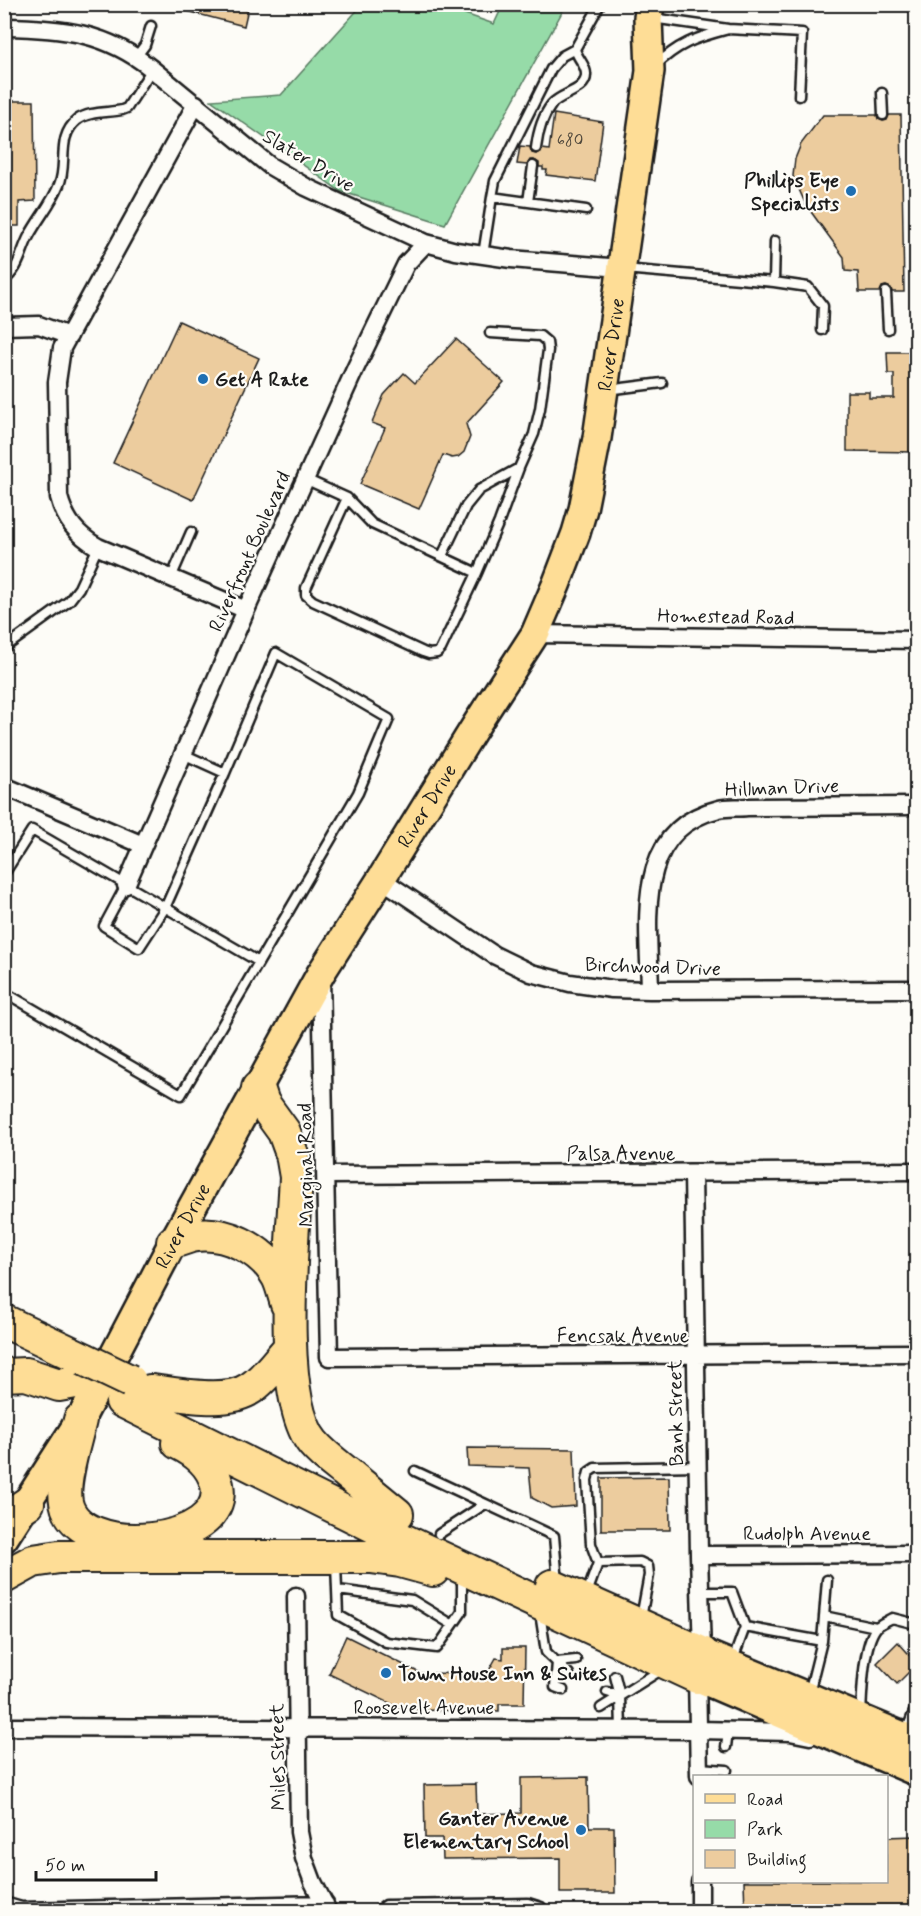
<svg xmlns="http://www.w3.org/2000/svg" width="921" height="1916" font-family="Mynerve,sans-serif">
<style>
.green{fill:#96dba8;stroke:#597c62;stroke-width:1.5}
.building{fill:#eccc9e;stroke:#1c1c1c;stroke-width:1.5}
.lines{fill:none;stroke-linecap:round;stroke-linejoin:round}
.service-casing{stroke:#1c1c1c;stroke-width:13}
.minor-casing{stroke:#1c1c1c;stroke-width:21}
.primary-casing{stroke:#1c1c1c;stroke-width:32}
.trunk-casing{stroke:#1c1c1c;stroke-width:33}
.motorway-casing{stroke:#1c1c1c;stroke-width:36}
.service{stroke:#fdfcf7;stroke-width:8}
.minor{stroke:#fdfcf7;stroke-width:16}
.primary{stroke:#fedd96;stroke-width:27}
.trunk{stroke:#fedd96;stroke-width:28}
.motorway{stroke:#fedd96;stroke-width:32}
.motorway-bridge-casing{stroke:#1c1c1c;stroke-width:36;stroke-linecap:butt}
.motorway-bridge{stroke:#fedd96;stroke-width:32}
.poi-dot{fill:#1f6fb2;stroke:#fdfcf7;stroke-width:2}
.labels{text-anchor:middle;stroke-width:4.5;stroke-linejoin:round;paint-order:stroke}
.number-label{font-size:16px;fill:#50483c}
.street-label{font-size:20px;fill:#1c1c1c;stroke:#fdfcf7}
.poi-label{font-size:20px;font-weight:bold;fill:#1c1c1c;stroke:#fdfcf7;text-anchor:end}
</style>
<rect width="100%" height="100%" fill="#fdfcf7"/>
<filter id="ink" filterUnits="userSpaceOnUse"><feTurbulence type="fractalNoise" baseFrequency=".0167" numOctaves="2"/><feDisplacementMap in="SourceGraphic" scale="12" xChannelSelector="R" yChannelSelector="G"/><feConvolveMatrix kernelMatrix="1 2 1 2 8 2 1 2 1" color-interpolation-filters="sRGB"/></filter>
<g filter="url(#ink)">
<path class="green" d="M362 5H439L494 24 503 5H566L445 224 340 191 211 100 281 95Z"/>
<path class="building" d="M180 4H249L244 26 179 9Z
M4 101H34L35 201 19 202V226H4Z
M554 114 603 122 595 181 546 175 547 170H543V167H539V163L534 160H530L527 165 517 164 520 146 530 147 532 153 536 154 541 152 542 149 549 150Z
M823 115H877L878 119 883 121 887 120 889 115H901L904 292H892L891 288 886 286 882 287 880 292H859L858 272 845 271 844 257 806 205 793 176 795 159 801 144Z
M179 321 259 358 193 500 113 463Z
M456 339 504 382 466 424 470 437 464 452 458 457 452 458 443 455 419 509 360 484 385 428 372 423 384 395 404 373 415 383Z
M887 352H916V452L847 451V392H869V398H894V374H888Z
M467 1448 574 1449 576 1506 551 1508 532 1498 529 1468 468 1466Z
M669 1477 670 1530H601V1478Z
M346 1636 420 1673 487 1674 496 1658 503 1659V1648H525L524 1704H499V1711L404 1710 329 1674Z
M898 1642 916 1662V1665L897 1684 877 1663Z
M588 1777 589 1827H614L615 1893H560V1858L443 1859 442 1838H425L424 1785 476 1784 477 1814 521 1813V1778Z
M916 1836V1911H745L744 1881H886V1837Z"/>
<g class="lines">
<defs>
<path id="service" d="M652 18 728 29 802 33 799 96
M136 57 145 45 151 26
M655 66C678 44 695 38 725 30
M882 93 883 115
M536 148C538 132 542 117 552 104 561 93 587 91 586 74 586 65 577 58 575 49
M492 197 495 181 551 69 562 56 575 49 600 4
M528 202 533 166
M483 255 492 197 586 210
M624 269 774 282 775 241
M4 280C19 270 21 251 29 236 38 219 52 203 59 185 68 165 56 137 77 120 89 111 108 113 122 110L127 108 152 69
M774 282 808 287 823 306 822 330
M886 292 888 329
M490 333 540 336 547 342 548 350 540 409 534 434 519 468
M607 390 662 383
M305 479 347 498 372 524 477 573 441 649 437 653 429 654 423 652 313 601 306 595V588L347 498
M442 556 466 506 479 490 519 468 499 522 477 573
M171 578 191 532
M4 648 69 601 79 588 98 547
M4 874 32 830 259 962
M126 885 104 926 139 948 165 908 225 773
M4 992 181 1095 358 793 389 719 276 653 225 773 183 754
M415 1471 554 1536 558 1583
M439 1534 485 1504
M598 1563 640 1562 648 1566 649 1575 641 1618
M336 1564 338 1615 386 1642 437 1648 462 1612V1577
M338 1590 412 1600 453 1625
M700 1592H732L745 1627 822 1641 827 1580
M586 1596 598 1563 591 1544 587 1480 589 1472 595 1468 697 1466
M540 1613 546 1652 569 1674
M824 1616 876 1627
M733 1660 745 1627
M557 1662 555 1687 563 1690
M557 1662 576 1660
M615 1676 620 1696 621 1730
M607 1692 620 1696
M809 1693 822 1641
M601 1708 664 1668
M861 1715C862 1694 863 1645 876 1628 879 1624 887 1621 892 1618L916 1624
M905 1734 916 1707
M726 1747 728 1731
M699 1768 727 1770
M377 1912 386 1905 528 1903 541 1907 545 1912"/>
<path id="minor" d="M4 27C62 28 106 32 152 69L270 166 306 187 426 243 456 251 511 259 621 268
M196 104 62 348 57 382 59 497C65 520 77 535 98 547L246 610
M4 326 39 325 69 336
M535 634 916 640
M4 786 143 845
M381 879 494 955 531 973 570 983 612 989 650 990 916 989
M126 885 246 610 356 367 406 264 426 243
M321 977 329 1357 916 1353
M650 990C649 923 632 830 719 809 727 807 738 808 747 807L916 806
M693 1173 699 1555 702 1653
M327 1175 916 1171
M699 1555 916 1554
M296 1596 299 1832 304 1858 313 1882 328 1911
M697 1677 699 1776
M4 1727 698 1730 790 1732 810 1736
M700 1882V1912
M4 1906 21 1911 325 1904"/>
<g id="primary">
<path id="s1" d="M4 1538 80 1420 173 1242 321 973 381 879 478 722 535 634 556 585 576 533 583 509 597 438 650 71 648 18 650 4"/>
</g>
<path id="trunk" d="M702 1653 916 1742
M697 1677 916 1771"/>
<path id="motorway" d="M258 1088 263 1103 284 1132 292 1154 296 1177C293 1237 276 1398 313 1443 323 1455 336 1464 347 1473 364 1487 380 1500 397 1514
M173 1242C179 1240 185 1238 191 1236 224 1229 262 1249 278 1277 282 1285 284 1295 287 1304
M4 1321 84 1359
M4 1375 26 1374 59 1385 81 1381
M150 1391C179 1394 227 1405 251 1388 266 1378 278 1360 290 1347
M122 1401 373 1526 697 1677
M80 1420C75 1442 62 1481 66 1502 77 1562 230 1547 217 1485 212 1464 196 1452 178 1443
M4 1519 28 1503
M4 1577 33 1561 59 1557H371L400 1561 433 1570
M552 1586 702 1653"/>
</defs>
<use href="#service" class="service-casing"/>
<use href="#minor" class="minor-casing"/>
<use href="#primary" class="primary-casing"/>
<use href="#trunk" class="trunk-casing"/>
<use href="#motorway" class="motorway-casing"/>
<use href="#service" class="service"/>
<use href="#minor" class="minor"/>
<use href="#primary" class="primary"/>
<use href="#trunk" class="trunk"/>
<use href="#motorway" class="motorway"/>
<defs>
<path id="motorway-bridge" d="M84 1359 130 1381"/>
</defs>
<use href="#motorway-bridge" class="motorway-bridge-casing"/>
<use href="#motorway-bridge" class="motorway-bridge"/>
</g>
</g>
<g class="poi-dot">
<circle cx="851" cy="191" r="6"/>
<circle cx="203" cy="379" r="6"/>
<circle cx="386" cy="1673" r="6"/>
<circle cx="581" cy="1830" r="6"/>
</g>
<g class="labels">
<g class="number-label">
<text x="570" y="145">680</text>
</g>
<g class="street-label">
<text transform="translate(309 160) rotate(31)" y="7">Slater Drive</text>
<text dy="7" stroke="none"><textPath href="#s1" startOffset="1350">River Drive</textPath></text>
<text transform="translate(249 551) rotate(-66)" y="7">Riverfront Boulevard</text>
<text transform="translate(726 616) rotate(1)" y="7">Homestead Road</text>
<text transform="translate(782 787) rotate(-2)" y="7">Hillman Drive</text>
<text dy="7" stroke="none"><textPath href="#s1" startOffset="846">River Drive</textPath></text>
<text transform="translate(653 966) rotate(2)" y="7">Birchwood Drive</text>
<text x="621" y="1160">Palsa Avenue</text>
<text transform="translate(305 1165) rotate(-91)" y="7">Marginal Road</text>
<text dy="7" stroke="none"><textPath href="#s1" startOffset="360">River Drive</textPath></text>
<text x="623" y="1342">Fencsak Avenue</text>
<text transform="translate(675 1413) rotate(-91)" y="7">Bank Street</text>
<text x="807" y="1540">Rudolph Avenue</text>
<text x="424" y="1714">Roosevelt Avenue</text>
<text transform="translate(277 1757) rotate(-91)" y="7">Miles Street</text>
</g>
<g class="poi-label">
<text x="839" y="187">Phillips Eye<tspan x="839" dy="23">Specialists</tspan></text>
<text x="215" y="386" text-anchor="start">Get A Rate</text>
<text x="398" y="1680" text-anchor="start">Town House Inn &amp; Suites</text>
<text x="569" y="1825">Ganter Avenue<tspan x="569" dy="23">Elementary School</tspan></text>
</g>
</g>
<rect width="921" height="1916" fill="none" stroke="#fdfcf7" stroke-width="24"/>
<rect x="12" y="12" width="897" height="1892" fill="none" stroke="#1c1c1c" stroke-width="2" filter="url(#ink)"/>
<rect x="693" y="1775" width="195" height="108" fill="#fdfcf7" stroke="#a3a29f" stroke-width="1.5"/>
<rect x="705" y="1794" width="30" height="9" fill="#fedd96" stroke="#a3a29f" stroke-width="1.5"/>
<text x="747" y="1805" font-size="18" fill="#1c1c1c">Road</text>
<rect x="705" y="1820" width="30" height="18" fill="#96dba8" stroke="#a3a29f" stroke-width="1.5"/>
<text x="747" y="1835" font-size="18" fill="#1c1c1c">Park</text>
<rect x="705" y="1850" width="30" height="18" fill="#eccc9e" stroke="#a3a29f" stroke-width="1.5"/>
<text x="747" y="1865" font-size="18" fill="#1c1c1c">Building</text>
<path d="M36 1871v9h120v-9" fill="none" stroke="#1c1c1c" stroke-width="3"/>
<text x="45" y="1871" font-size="18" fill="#1c1c1c" stroke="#fdfcf7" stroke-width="4.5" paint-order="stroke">50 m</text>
</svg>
